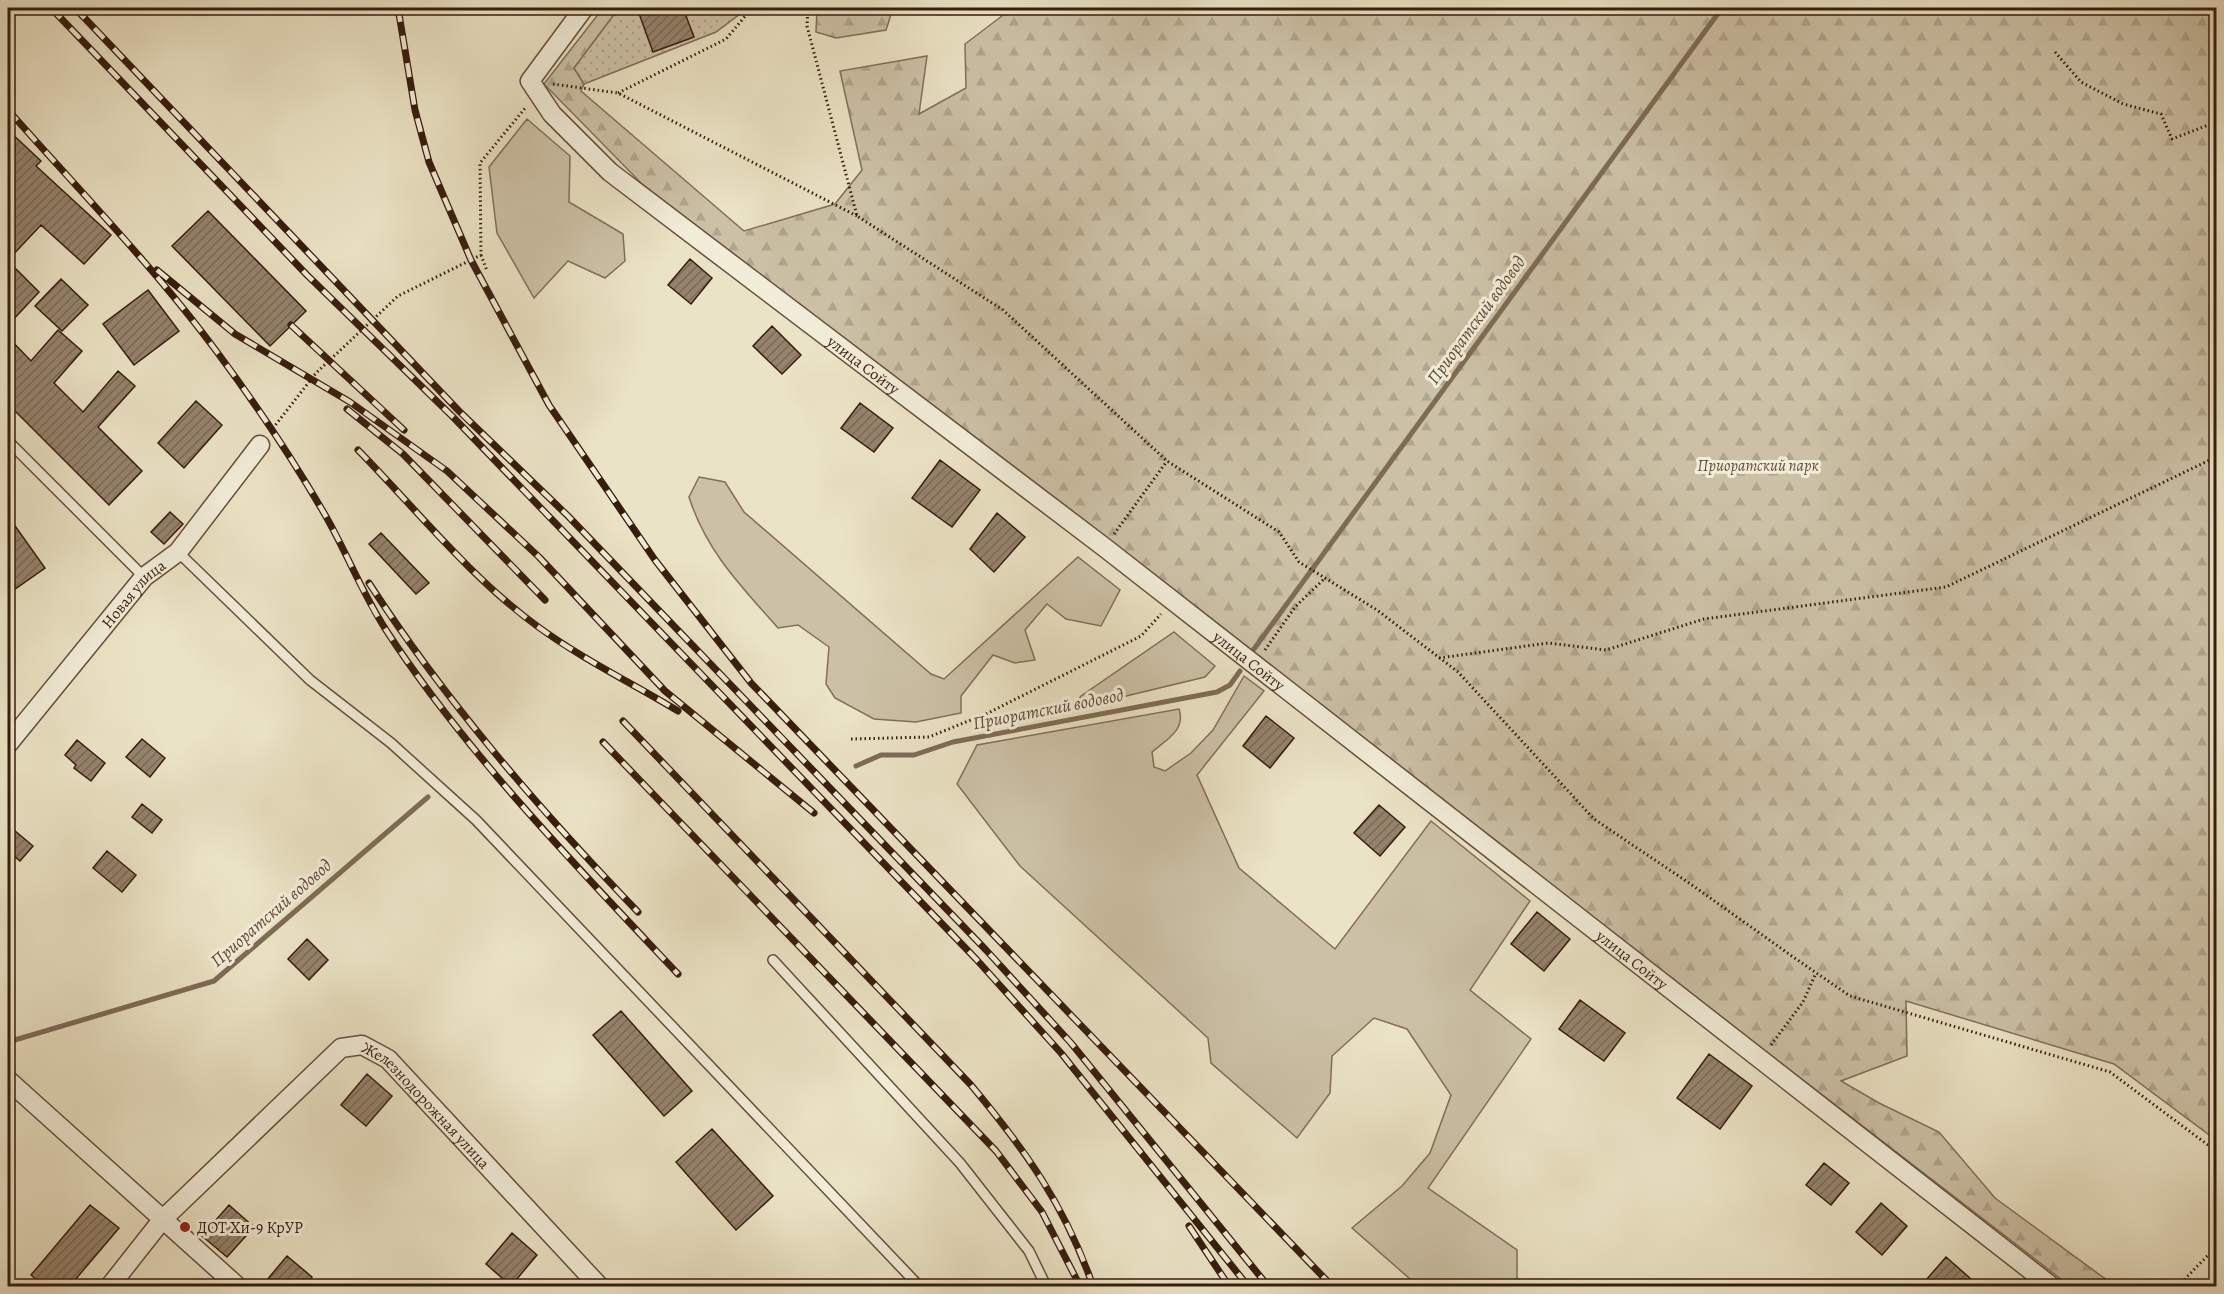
<svg xmlns="http://www.w3.org/2000/svg" width="2224" height="1294" font-family="Alegreya,serif">
<style>
.green{fill:#ccc1a6;stroke:#826e5a;stroke-width:1.5}
.forest{fill:url(#forest-firs);stroke:#826e5a;stroke-width:1.5}
.garden{fill:url(#garden-dots);stroke:#826e5a;stroke-width:1.5}
.lines{fill:none;stroke-linecap:round;stroke-linejoin:round}
.stream{stroke:#7e6b56;stroke-width:5}
.building{fill:url(#building-hatch);stroke:#371c0d;stroke-width:1.5}
.service-casing{stroke:#644e3b;stroke-width:12}
.minor-casing{stroke:#644e3b;stroke-width:21}
.path{stroke:#371c0d;stroke-width:3;stroke-dasharray:1.5 3;stroke-linecap:butt}
.service{stroke:#f2edd9;stroke-width:9}
.minor{stroke:#f2edd9;stroke-width:18}
.rail-casing{stroke:#371c0d;stroke-width:7}
.rail{stroke:#f2edd9;stroke-width:4.5;stroke-dasharray:14;stroke-linecap:butt}
.poi-dot{fill:#8f2418;stroke:#f2edd9;stroke-width:2}
.labels{text-anchor:middle;stroke-width:6;stroke-linejoin:round;paint-order:stroke}
.street-label{font-size:16px;fill:#371c0d;stroke:#f2edd9}
.park-label{font-size:16px;font-style:italic;fill:#644e3b;stroke:#f2edd9}
.poi-label{font-size:16px;fill:#371c0d;stroke:#f2edd9;text-anchor:start}
.water-label{font-size:18px;font-style:italic;fill:#614a37;stroke:#f2edd9}
</style>
<defs>
<pattern id="forest-firs" width="22" height="20" patternUnits="userSpaceOnUse" patternTransform="scale(1.5)"><rect width="22" height="20" fill="#ccc1a6"/><path d="M5 1l3.5 6h-7zM16 11l3.5 6h-7z" fill="#b0a58e"/></pattern>
<pattern id="garden-dots" width="8" height="8" patternUnits="userSpaceOnUse" patternTransform="scale(1.5)"><rect width="8" height="8" fill="#ccc1a6"/><path d="M2 2h.1M6 6h.1" fill="none" stroke="#b0a58e" stroke-width="1.8" stroke-linecap="round"/></pattern>
<pattern id="building-hatch" width="6" height="6" patternUnits="userSpaceOnUse" patternTransform="scale(1.5)"><rect width="6" height="6" fill="#95836d"/><path d="M-1 1l2-2M0 6l6-6M5 7l2-2" fill="none" stroke="#7a6a58"/></pattern>
</defs>
<rect width="100%" height="100%" fill="#ebe3c5"/>
<filter id="stains"><feTurbulence type="fractalNoise" baseFrequency=".00333" numOctaves="4"/><feColorMatrix values="0 0 0 0 .2 0 0 0 0 .09 0 0 0 0 .02 0 0 0 .5 -.17"/></filter>
<radialGradient id="worn" r=".72"><stop offset=".6" stop-color="#630" stop-opacity="0"/><stop offset="1" stop-color="#630" stop-opacity=".3"/></radialGradient>
<path class="green" d="M527 119 570 156 569 202 623 234 625 261 605 278 568 261 534 298 497 233 489 167Z
M699 477 725 482 744 512 931 674 944 679 1078 557 1120 590 1101 626 1066 619 1047 604 1025 630 1035 660 1015 663 993 655 961 696V713L916 722 874 719 835 698 826 684 829 647 798 625 778 628C741 586 706 551 689 497Z
M1174 632 1215 666 1205 677 1072 709 1081 696Z
M1244 676 1264 691 1197 775 1239 868 1335 949 1431 821 1530 901 1470 990 1531 1039 1428 1188 1517 1250V1278L1529 1286H1418L1352 1228 1402 1186 1430 1153 1451 1095 1407 1029 1374 1018 1332 1056 1330 1093 1297 1138 1211 1063 1208 1038 1020 866 957 784 977 745 1179 709C1186 730 1166 740 1152 752L1154 767 1165 771 1191 753 1213 730Z"/>
<path class="forest" d="M603 8H619L574 68 584 84 581 91 744 231 835 204 862 170 840 71 927 56 919 114 966 88 965 44 1002 16V8H2216V1140L2114 1064 1906 1001 1907 1056 1841 1081 1879 1103 1939 1132 1995 1198 2115 1286H2070L641 183 544 84Z
M817 8H893L886 30 836 38 816 32Z"/>
<path class="garden" d="M619 8H748L716 32 584 84 574 68Z"/>
<g class="lines">
<path class="stream" d="M1254 649 1722 8
M856 766 881 755H914L953 742 1217 692 1230 685 1240 671
M8 1042 214 981 428 797"/>
</g>
<path class="building" d="M637 8H683L694 37 653 52Z
M8 130 41 161 36 166 111 235 84 264 41 225 8 260Z
M208 211 306 311 270 346 172 246Z
M690 259 712 278 691 304 668 285Z
M8 261 39 292 8 325Z
M61 279 88 305 62 331 35 306Z
M148 290 179 331 134 365 103 324Z
M772 326 801 355 782 374 753 346Z
M58 330 82 351 54 383 83 412 118 371 135 386 98 427 142 471 109 505 8 404V337L31 361Z
M196 401 222 425 184 468 158 443Z
M860 403 893 428 874 452 841 428Z
M940 460 980 490 952 527 912 498Z
M170 512 183 524 164 544 151 532Z
M997 513 1025 537 994 572 970 549Z
M8 516 45 568 8 594Z
M381 533 429 583 416 594 369 544Z
M1266 716 1294 738 1270 768 1243 746Z
M142 739 165 758 150 777 126 757Z
M77 740 105 763 91 781 74 768 76 765 65 755Z
M142 804 162 820 152 833 132 817Z
M1379 805 1405 827 1380 856 1354 833Z
M8 825 33 846 20 861 8 851Z
M107 851 136 875 122 892 93 868Z
M1537 912 1570 939 1544 971 1511 944Z
M307 939 328 960 309 980 288 959Z
M1580 1000 1625 1033 1604 1061 1559 1029Z
M621 1011 692 1091 664 1116 593 1035Z
M1709 1054 1752 1086 1720 1129 1677 1098Z
M367 1074 392 1096 366 1126 341 1105Z
M712 1129 773 1196 736 1230 676 1162Z
M1824 1163 1849 1183 1831 1205 1806 1185Z
M1881 1203 1907 1226 1882 1255 1856 1232Z
M90 1205 119 1228 69 1287H45L31 1275Z
M229 1205 254 1227 227 1257 202 1236Z
M512 1233 537 1255 511 1286 486 1264Z
M287 1256 312 1277 304 1287H261Z
M1946 1257 1980 1287H1920Z"/>
<g class="lines">
<defs>
<path id="service" d="M8 441 144 577
M178 552 310 680 391 743 476 820 919 1286
M773 960 960 1163 1029 1251 1046 1286"/>
<g id="minor">
<path id="s1" d="M584 8 530 81 552 114 610 172 1104 547 2051 1286"/>
<path id="s2" d="M8 744 144 577 178 552 260 445"/>
<path d="M8 1080 237 1286"/>
<path id="s3" d="M110 1286 162 1220 341 1048 362 1045 388 1059 599 1286"/>
</g>
</defs>
<use href="#service" class="service-casing"/>
<use href="#minor" class="minor-casing"/>
<path class="path" d="M808 8 807 26 857 216 1003 310 1167 461 1279 532 1299 562 1377 610 1458 672 1594 819 1692 885 1796 959 1850 996 2110 1072 2216 1151
M2055 52 2081 82 2123 104 2161 114 2172 139 2216 122
M553 84 618 93 857 216
M618 93 726 39 752 8
M481 255 487 271
M270 432 316 373 398 296 481 255 480 163 526 107
M1114 534 1167 461
M1265 650 1295 607 1324 579
M1439 658 1548 643 1606 650 1704 619 1946 587 2216 457
M851 739 929 737 988 713 1141 636 1161 614
M1771 1045 1803 1002 1816 973
M2178 1286 2216 1247"/>
<use href="#service" class="service"/>
<use href="#minor" class="minor"/>
<defs>
<path id="rail" d="M51 8 307 275 452 416 976 959 1061 1053 1248 1286
M75 8 459 411 568 516 986 950 1071 1043 1268 1286
M398 8 415 110 429 162 471 260 549 405 655 560 751 683 1332 1286
M8 110C78 189 154 267 217 352 255 403 292 458 324 513 346 551 362 593 386 630 466 753 578 868 678 974
M157 270 235 334 350 402 447 471 539 557 665 691 814 813
M291 325 404 430
M347 409 403 454 545 600
M358 450C416 509 470 577 537 626 582 659 632 683 678 711
M369 583C446 702 540 810 638 912
M623 721 971 1085C1026 1151 1064 1204 1093 1286
M603 742 996 1151 1042 1212 1080 1286
M1189 1226 1229 1286"/>
</defs>
<use href="#rail" class="rail-casing"/>
<use href="#rail" class="rail"/>
</g>
<circle class="poi-dot" cx="185" cy="1227" r="6"/>
<g class="labels">
<g class="street-label">
<text dy="6" stroke="none"><textPath href="#s1" startOffset="531">улица Сойту</textPath></text>
<text dy="6" stroke="none"><textPath href="#s2" startOffset="196">Новая улица</textPath></text>
<text dy="6" stroke="none"><textPath href="#s1" startOffset="1017">улица Сойту</textPath></text>
<text dy="6" stroke="none"><textPath href="#s1" startOffset="1503">улица Сойту</textPath></text>
<text dy="6" stroke="none"><textPath href="#s3" startOffset="442">Железнодорожная улица</textPath></text>
</g>
<g class="park-label">
<text x="1758" y="471">Приоратский парк</text>
</g>
<g class="poi-label">
<text x="197" y="1233">ДОТ Хи-9 КрУР</text>
</g>
<g class="water-label">
<text transform="translate(1476 320) rotate(-54)" y="6">Приоратский водовод</text>
<text transform="translate(1048 709) rotate(-11)" y="6">Приоратский водовод</text>
<text transform="translate(271 913) rotate(-41)" y="6">Приоратский водовод</text>
</g>
</g>
<rect width="2224" height="1294" fill="none" stroke="#ebe3c5" stroke-width="30"/>
<rect x="9" y="9" width="2206" height="1276" fill="none" stroke="#371c0d" stroke-width="3"/>
<rect x="15" y="15" width="2194" height="1264" fill="none" stroke="#371c0d" stroke-width="1.5"/>
<rect width="100%" height="100%" filter="url(#stains)"/>
<rect width="100%" height="100%" fill="url(#worn)"/>
</svg>
